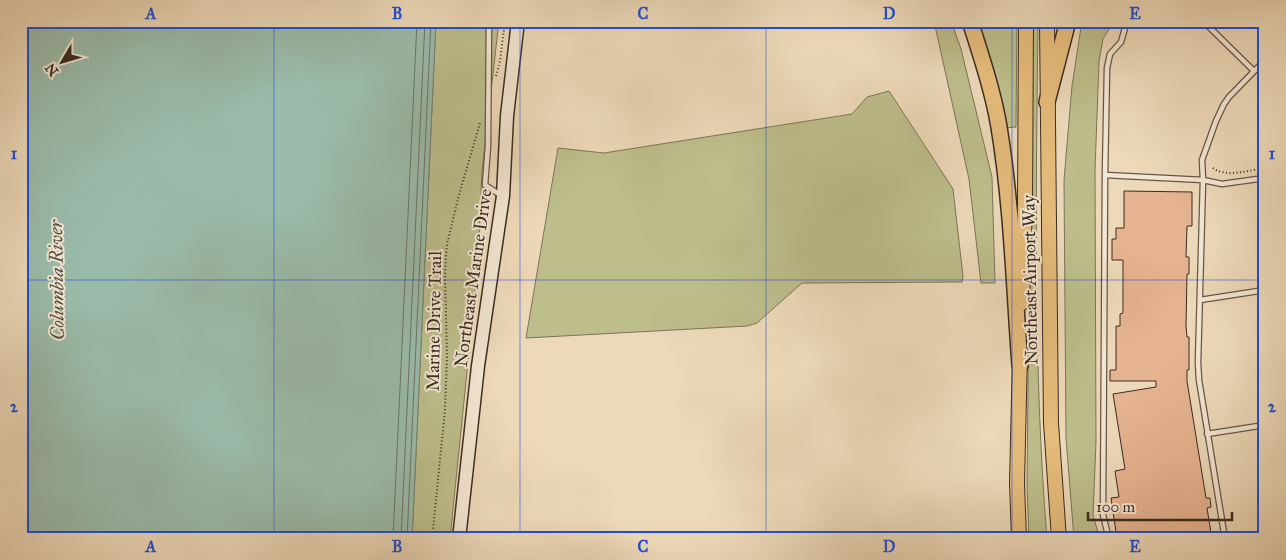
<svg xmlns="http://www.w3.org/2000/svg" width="1286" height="560" font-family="'IM FELL Great Primer',serif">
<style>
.green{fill:#bdbe8c;stroke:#7c7557}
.water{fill:#9abbaa;stroke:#748274}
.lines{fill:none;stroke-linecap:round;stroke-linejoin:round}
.shore{stroke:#6a7466;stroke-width:1}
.building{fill:#e6b390;stroke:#3a2c22}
.lane-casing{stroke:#675748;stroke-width:7}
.secondary-casing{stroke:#3a2c22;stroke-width:15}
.primary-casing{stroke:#3a2c22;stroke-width:16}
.highway-casing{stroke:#3a2c22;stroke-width:18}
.path{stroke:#3a2c22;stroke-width:2;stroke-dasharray:1 2.5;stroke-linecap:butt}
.lane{stroke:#f3e6d2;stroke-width:4.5}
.secondary{stroke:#f3e6d2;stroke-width:12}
.primary{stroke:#e6bc7c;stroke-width:14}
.highway{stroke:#e6bc7c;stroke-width:15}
.grid{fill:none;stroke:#1d4ed8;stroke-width:1;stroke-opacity:0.55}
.labels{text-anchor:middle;stroke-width:4;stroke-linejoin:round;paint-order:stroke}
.street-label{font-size:18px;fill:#3a2c22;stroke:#f3e6d2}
.water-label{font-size:19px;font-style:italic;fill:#525044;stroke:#f3e6d2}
.neatline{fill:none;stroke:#1d4ed8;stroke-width:2}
.grid-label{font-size:16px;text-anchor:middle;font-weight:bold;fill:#1d4ed8}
</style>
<rect width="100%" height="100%" fill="#edd9b9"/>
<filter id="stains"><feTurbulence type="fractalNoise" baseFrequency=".004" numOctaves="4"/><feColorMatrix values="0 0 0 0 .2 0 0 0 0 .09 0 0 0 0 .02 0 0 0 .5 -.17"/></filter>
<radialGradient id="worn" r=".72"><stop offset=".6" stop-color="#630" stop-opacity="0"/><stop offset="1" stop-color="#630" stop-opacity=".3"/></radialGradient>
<path class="green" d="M436 21H499L482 171 478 263 450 539H412Z
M934 21H951L961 49 992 177 995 283H981L969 179Z
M978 21H1017L1016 127 1005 128 1001 109Z
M1032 21H1038C1036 194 1033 367 1047 539H1029L1027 486Z
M1082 21H1114L1103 39 1099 61 1095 170 1096 442 1093 515 1100 539H1074L1066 438 1064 180 1072 86Z
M889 91 953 189 963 276 962 282 802 283 757 323 747 326 526 338 558 148 604 153 852 114 867 97Z"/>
<path class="water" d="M21 21H436L412 539H21Z"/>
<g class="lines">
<path class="shore" d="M393 539 417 21
M401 539 425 21
M407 539 431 21"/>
</g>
<path class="building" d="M1124 191 1192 192V226H1187L1186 257H1189V274H1187L1186 326 1187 337H1189V370H1187V381L1206 498H1210L1211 507 1207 508 1212 539H1117L1111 498 1119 497 1115 471 1125 469 1113 394 1156 387V381H1110V370H1116V326H1120V314L1123 313V260H1112V239H1116V228H1124Z"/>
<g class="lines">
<defs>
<path id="lane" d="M489 21 488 146 485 185 502 196
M1203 21 1254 71
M1105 175 1203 180 1202 160 1216 121 1224 104 1229 97 1265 60
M1200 300 1265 290
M1207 434 1265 425
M1109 539 1103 515 1105 175 1107 68 1110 54 1121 42 1127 21
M1225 539 1199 380 1198 363 1203 180 1222 184 1265 178"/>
<path id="secondary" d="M459 539 478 366 503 196 507 116 518 21"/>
<path id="primary" d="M1047 21 1051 423 1059 539
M1022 303 1025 205 1026 21
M1019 539 1017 483 1020 354"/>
<path id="highway" d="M970 21C981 56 993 91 999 127 1012 206 1014 286 1020 365
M1047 102 1068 21"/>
</defs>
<use href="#lane" class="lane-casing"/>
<use href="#secondary" class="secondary-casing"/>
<use href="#primary" class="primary-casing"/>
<use href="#highway" class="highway-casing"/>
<path class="path" d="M496 76 500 61 505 21
M1213 168C1226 178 1250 170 1265 168
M432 539 445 410 447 356 445 273 447 244 459 195 480 123"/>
<use href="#lane" class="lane"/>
<use href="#secondary" class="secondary"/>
<use href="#primary" class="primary"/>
<use href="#highway" class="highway"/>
</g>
<path class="grid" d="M274 21V539M520 21V539M766 21V539M1012 21V539M21 280H1265"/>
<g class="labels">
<g class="street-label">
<text transform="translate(473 278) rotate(-82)" y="6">Northeast Marine Drive</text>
<text transform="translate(1030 280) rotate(-91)" y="6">Northeast Airport Way</text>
<text transform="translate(434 321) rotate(-89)" y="6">Marine Drive Trail</text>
</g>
<g class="water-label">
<text transform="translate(56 280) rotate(-91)" y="7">Columbia River</text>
</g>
</g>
<rect width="1286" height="560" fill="none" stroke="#edd9b9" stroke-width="55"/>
<g transform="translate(62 62) rotate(232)" stroke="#f3e6d2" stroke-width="4" paint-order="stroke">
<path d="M0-4L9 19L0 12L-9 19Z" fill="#3a2c22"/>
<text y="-8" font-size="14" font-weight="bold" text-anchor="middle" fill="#3a2c22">N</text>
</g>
<path d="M1088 512v8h144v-8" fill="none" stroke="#3a2c22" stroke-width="2.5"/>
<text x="1096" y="512" font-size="15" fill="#3a2c22" stroke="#f3e6d2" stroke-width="4" paint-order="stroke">100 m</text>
<rect x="28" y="28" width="1230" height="504" class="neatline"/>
<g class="grid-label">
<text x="151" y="19">A</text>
<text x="397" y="19">B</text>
<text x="643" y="19">C</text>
<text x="889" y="19">D</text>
<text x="1135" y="19">E</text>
<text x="14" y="159">1</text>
<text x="1272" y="159">1</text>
<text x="14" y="412">2</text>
<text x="1272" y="412">2</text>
<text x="151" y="552">A</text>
<text x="397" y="552">B</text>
<text x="643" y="552">C</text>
<text x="889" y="552">D</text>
<text x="1135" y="552">E</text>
</g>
<rect width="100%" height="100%" filter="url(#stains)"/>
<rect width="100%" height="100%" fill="url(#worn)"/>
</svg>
